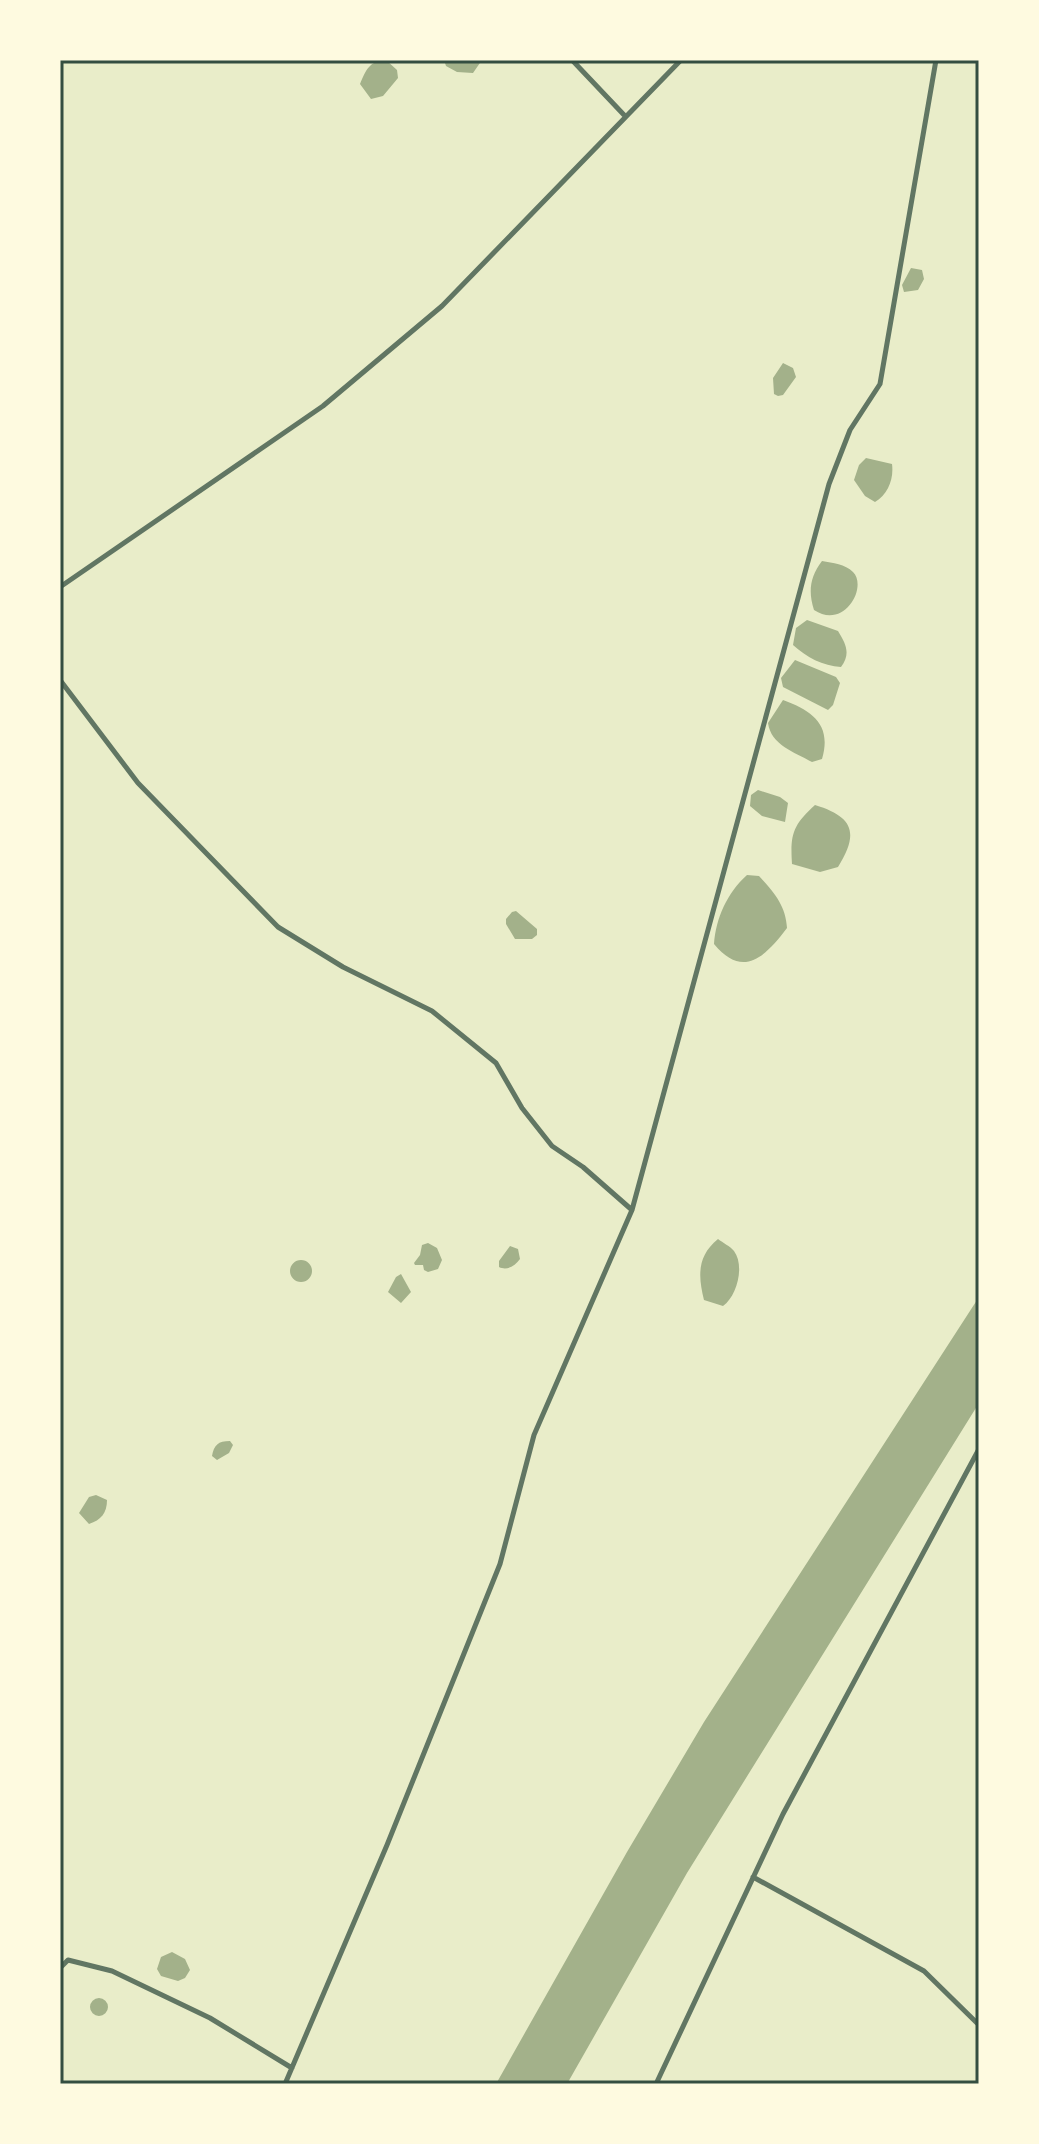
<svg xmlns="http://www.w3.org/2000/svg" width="1039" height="2144" font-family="'Nunito Sans',sans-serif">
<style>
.water{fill:#a3b18a}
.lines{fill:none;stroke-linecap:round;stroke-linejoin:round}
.minor{stroke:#617663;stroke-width:5}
.neatline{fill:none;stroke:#344e41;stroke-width:3}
</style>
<rect width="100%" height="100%" fill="#e9edc9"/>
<path class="water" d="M386 60 397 70 398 78 383 96 371 99 360 84C366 70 369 61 386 60Z
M444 60H482L473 73 457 72 446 66Z
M911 268 922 270 924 279 918 290 904 292 902 285Z
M783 363 793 368 796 377 783 395 778 396 774 394 773 378Z
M866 458 892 464C894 479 888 494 875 502L865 496 854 480 859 465Z
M822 561C833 563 845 564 853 572 868 587 844 630 814 610 808 591 810 577 822 561Z
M807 620 838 631C846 644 851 654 841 667 823 666 806 657 793 645L796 628Z
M795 660 836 677 840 683 833 705 828 710 783 687 781 678Z
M783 700C813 711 832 725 822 759L812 762C794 752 771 745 768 723Z
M758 790 780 797 788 803 785 822 762 816 750 806 751 795Z
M815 805C854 817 859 833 838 867L820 872 792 864C790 834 793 825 815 805Z
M747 875 759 876C774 892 786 906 787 928 765 957 743 979 714 944 716 918 727 893 747 875Z
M516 911 537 929V935L532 939H515L506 924V919L512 912Z
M718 1239C723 1243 730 1246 734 1251 745 1266 737 1296 723 1306L704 1300C698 1276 697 1256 718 1239Z
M428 1243 437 1248 442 1260 438 1269 428 1272 424 1270 423 1265H415L414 1263 420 1255 422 1245Z
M510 1246 518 1249 520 1259C515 1266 507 1271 499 1267V1261Z
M290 1271a11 11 0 1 1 22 0a11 11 0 1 1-22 0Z
M401 1274 411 1292 401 1303 388 1292 396 1277Z
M979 1297V1403L687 1873 567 2084H496L627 1852 704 1722Z
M230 1441 233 1445 229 1453 217 1460 212 1456C214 1445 218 1441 230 1441Z
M96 1495 107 1500C107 1513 101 1520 89 1524L79 1513 89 1497Z
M172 1952 185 1959 190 1970 185 1978 178 1981 161 1976 157 1969 161 1957Z
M90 2007a9 9 0 1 1 18 0a9 9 0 1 1-18 0Z"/>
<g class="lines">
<path class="minor" d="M572 60 625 116
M60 587 323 406 442 306 681 60
M60 680 138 783 278 927 343 967 432 1011 496 1063 522 1108 552 1146 583 1167 632 1210
M753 1877 924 1971 979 2025
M60 1968 68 1960 112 1971 210 2018 292 2068
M285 2084 387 1845 500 1564 534 1435 632 1210 829 484 850 430 880 384 936 60
M656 2084 783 1814 979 1449"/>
</g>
<rect width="1039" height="2144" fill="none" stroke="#fefae0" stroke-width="124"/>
<rect x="62" y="62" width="915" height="2020" class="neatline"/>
</svg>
